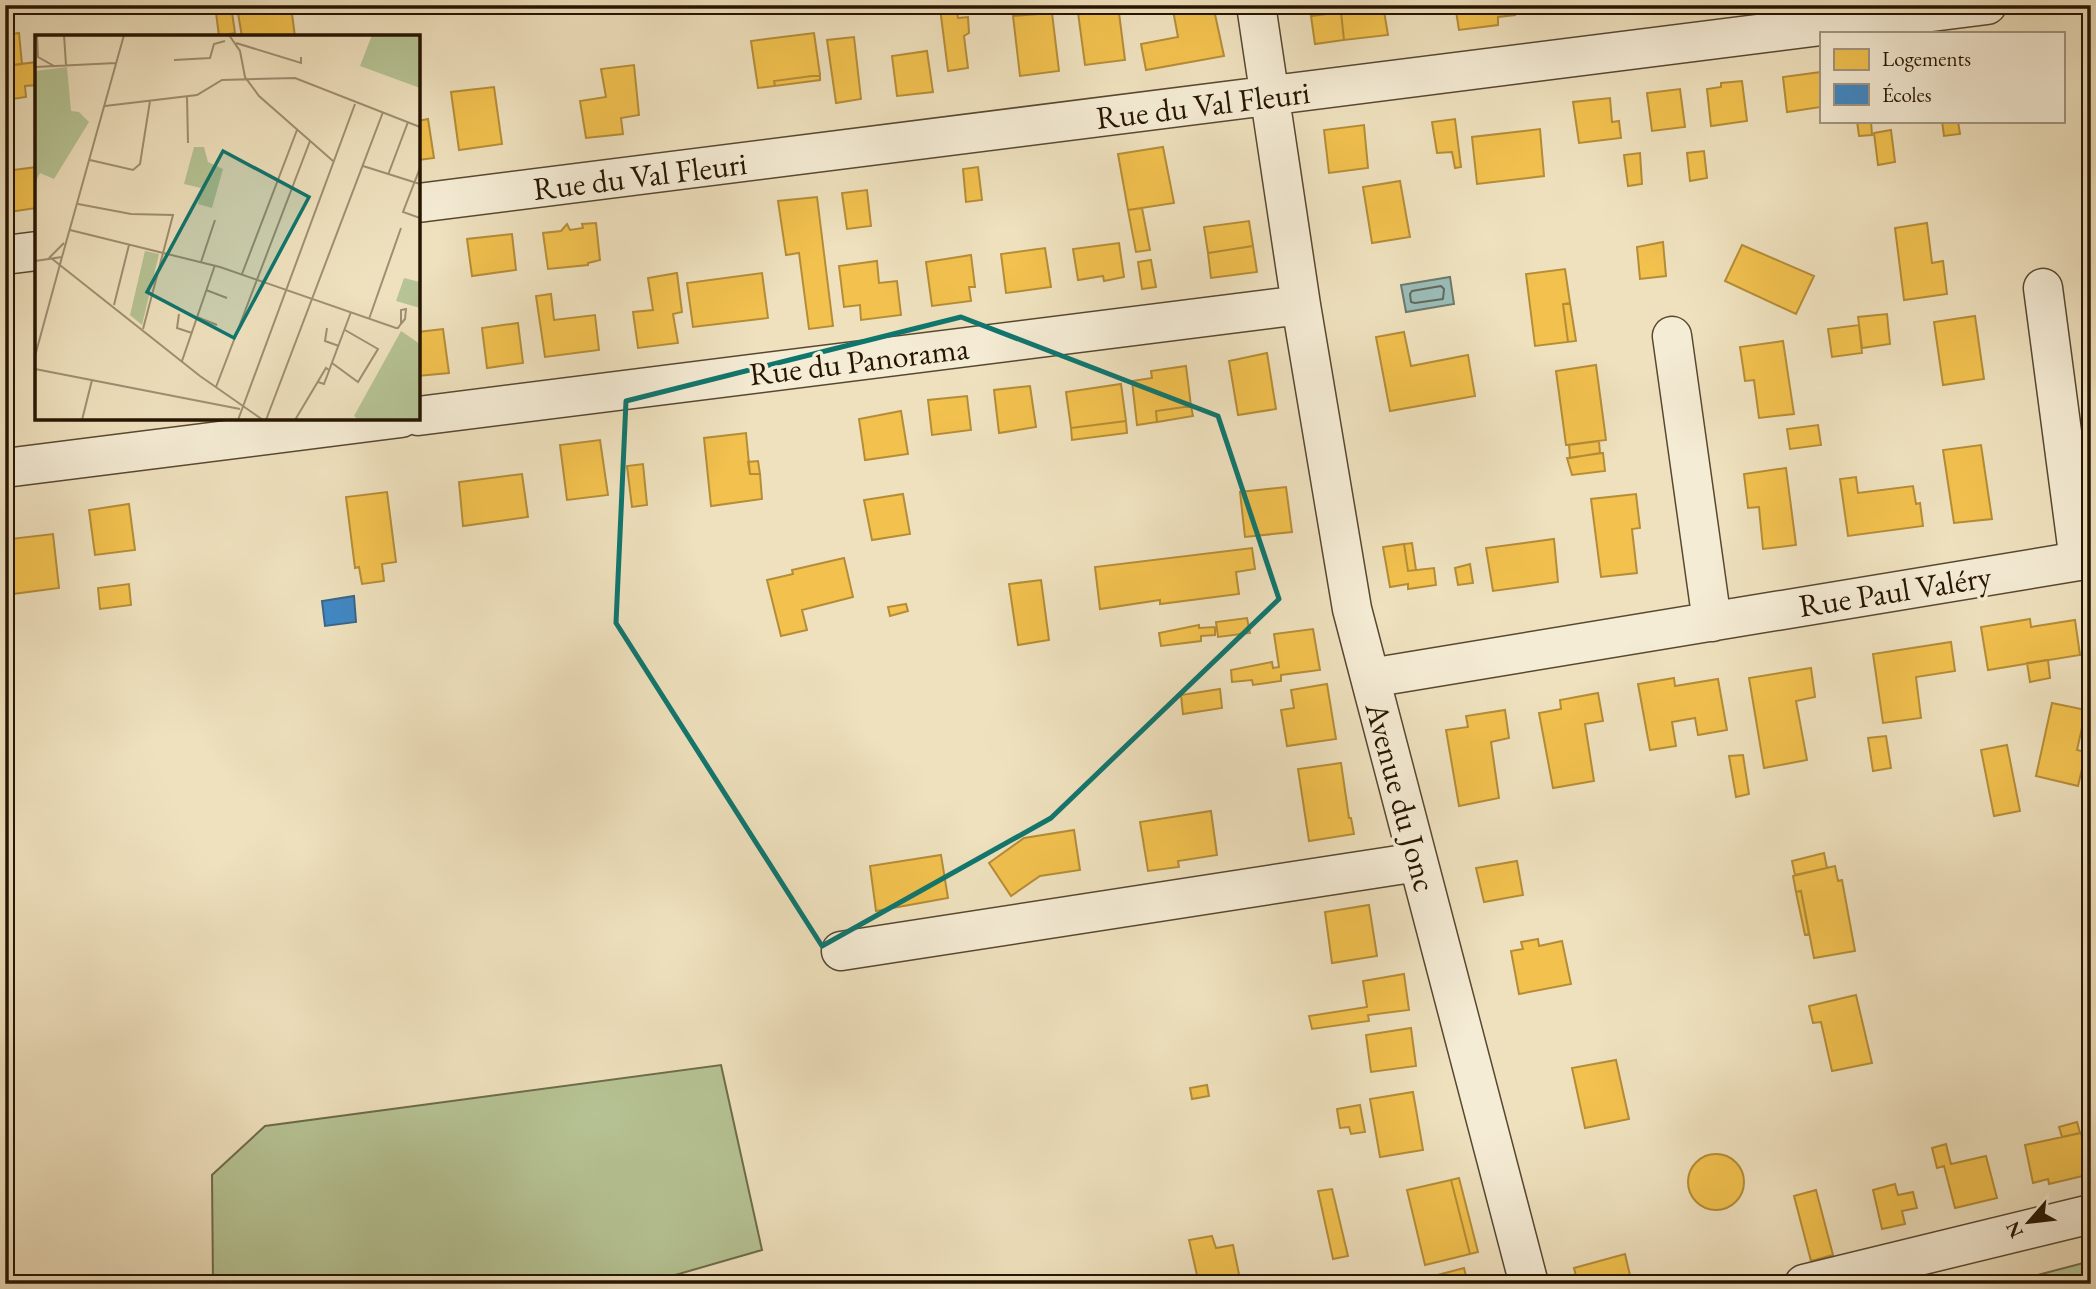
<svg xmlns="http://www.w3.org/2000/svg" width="2096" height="1289" font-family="'EB Garamond',serif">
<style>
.green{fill:#b6c394;stroke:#6e6c4a;stroke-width:2}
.water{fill:#9bbcb7;stroke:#6c796e;stroke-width:2}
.homes{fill:#f2c14e;stroke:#b58d37;stroke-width:2}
.schools{fill:#3f88c5;stroke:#38668a;stroke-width:2}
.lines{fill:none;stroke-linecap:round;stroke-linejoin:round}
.shore{stroke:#60685c;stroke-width:2}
.minor-casing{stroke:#584830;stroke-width:41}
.minor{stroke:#f5ecd5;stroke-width:38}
.marked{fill:none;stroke:#0f766e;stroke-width:5;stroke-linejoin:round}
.labels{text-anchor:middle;stroke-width:7;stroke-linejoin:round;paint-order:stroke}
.street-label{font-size:32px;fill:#261501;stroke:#f5ecd5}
.inset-road{fill:none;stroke:#9f8f72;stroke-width:2}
.view{fill:#0f766e;fill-opacity:0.15;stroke:#0f766e;stroke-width:3.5}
.inset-edge{fill:none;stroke:#261501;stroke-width:3.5}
</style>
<rect width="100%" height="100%" fill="#efe1be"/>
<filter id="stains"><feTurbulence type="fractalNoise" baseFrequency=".00286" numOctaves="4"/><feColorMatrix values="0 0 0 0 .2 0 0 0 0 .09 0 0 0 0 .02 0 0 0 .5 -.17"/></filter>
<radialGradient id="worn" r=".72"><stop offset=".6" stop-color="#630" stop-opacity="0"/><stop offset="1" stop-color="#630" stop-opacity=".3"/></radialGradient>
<path class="green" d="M721 1065 762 1250 644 1284H213L212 1175 265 1126Z
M2091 1261V1284H2003Z"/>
<path class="water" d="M1450 277 1454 304 1406 312 1401 285Z"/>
<path class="homes" d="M215 5H231L235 33 219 36Z
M1077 5H1118L1125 60 1085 65Z
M1172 5H1213L1224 56 1146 70 1141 44 1178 37Z
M1310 5H1383L1388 35 1344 40 1341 12 1311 16Z
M1422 5H1451L1452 11 1423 14Z
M1455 5H1514L1515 15 1498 17V25L1459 30Z
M291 6 295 37H242L238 13Z
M956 6 958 18 968 17 969 33 964 36 968 68 948 71 940 8Z
M1341 12 1344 40 1315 44 1311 16Z
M1052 13 1059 71 1020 76 1013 16Z
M19 33 22 64 5 66V35Z
M814 33 820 75 774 81 775 86 758 88 751 41Z
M854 37 861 99 836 103 827 40Z
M927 51 933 92 897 96 892 56Z
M37 62V85L25 86 26 97 5 100V66Z
M634 65 639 115 621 118 623 134 586 138 580 101 606 97 601 69Z
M1821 72V107L1787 112 1783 77Z
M820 75V80L775 86 774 81Z
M1742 81 1747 121 1711 126 1707 89 1721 87V83Z
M494 87 502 144 459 150 451 92Z
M1680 89 1685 127 1652 131 1647 93Z
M1610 98 1612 122 1619 121 1621 138 1579 143 1573 102Z
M428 119 434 158 418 160V121Z
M1455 119 1461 167 1455 168 1452 152 1437 153 1432 122Z
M1857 121H1871L1872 135 1859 136Z
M1942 121H1958L1960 134 1944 136Z
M1364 125 1368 168 1329 173 1324 130Z
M1540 129 1544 176 1477 184 1472 137Z
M1891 130 1895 162 1878 165 1874 133Z
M1163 147 1174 203 1128 210 1118 154Z
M1704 151 1707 178 1690 181 1687 153Z
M1640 153 1642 184 1628 186 1624 155Z
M37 167V208L8 212 5 171Z
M978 167 982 200 966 202 963 169Z
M1400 181 1410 237 1372 243 1363 187Z
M867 190 871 226 847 229 842 193Z
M817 197 833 326 809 329 799 253 786 255 778 201Z
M1142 208 1150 250 1136 252 1128 210Z
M1249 221 1253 246 1208 253 1204 227Z
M596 223 600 260 588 263V265L548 269 543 233 561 231 567 224 570 230 583 228 582 224Z
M1927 223 1932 263 1943 261 1947 294 1904 300 1895 228Z
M512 234 516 270 472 276 467 239Z
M1663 242 1666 276 1640 279 1637 247Z
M1119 243 1124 277 1104 281 1103 276 1078 280 1073 249Z
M1742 245 1814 276 1796 314 1725 281Z
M1253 246 1257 272 1211 278 1208 253Z
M1045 248 1051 287 1006 293 1001 254Z
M971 255 975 287H969L971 301 932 306 926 262Z
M1151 260 1156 287 1142 289 1138 262Z
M877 261 879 283 897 281 901 315 861 320 860 305 844 307 839 266Z
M1565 269 1570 303 1563 304 1568 342 1535 346 1526 274Z
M677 273 682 312 673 314 678 343 638 348 633 312 653 310 648 278Z
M762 273 768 318 693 327 687 283Z
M551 294 554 320 595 315 599 350 545 357 536 296Z
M1570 303 1576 341 1568 342 1563 304Z
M1887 314 1890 344 1862 348 1858 317Z
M1975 316 1984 379 1943 385 1934 322Z
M518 323 523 363 487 368 482 328Z
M1859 325 1862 353 1832 357 1828 329Z
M443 329 449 373 418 376V332Z
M1404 332 1411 366 1468 355 1475 396 1390 411 1376 337Z
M1783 341 1794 414 1759 418 1754 380 1745 381 1740 347Z
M1267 353 1276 409 1238 415 1229 361Z
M1596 365 1606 440 1566 445 1556 371Z
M1186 366 1191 406 1156 411 1157 422 1137 425 1132 381 1152 378 1151 371Z
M1121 384 1126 421 1071 428 1066 392Z
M1030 386 1036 427 999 433 994 390Z
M967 396 971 430 932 435 928 400Z
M1191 406 1193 416 1157 422 1156 411Z
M901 411 908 454 865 460 859 419Z
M1126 421 1127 433 1072 440 1071 428Z
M1818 425 1821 445 1790 449 1787 429Z
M746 433 750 474H760L762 499 711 506 704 438Z
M600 440 608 495 567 500 560 445Z
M1599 441 1600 453 1570 458 1569 445Z
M1981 445 1992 519 1954 523 1943 450Z
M1603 453 1605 471 1572 475 1567 458Z
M758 461 760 474H750L748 462Z
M643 464 647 505 632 507 627 466Z
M1786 468 1796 545 1763 549 1759 507 1748 508 1744 474Z
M522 474 528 517 463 526 459 482Z
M1856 477 1858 493 1913 486 1916 504 1920 503 1923 526 1848 536 1840 479Z
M1286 487 1292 532 1245 537 1240 492Z
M387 492 396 562 382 564 384 581 362 584 359 567 355 568 346 497Z
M903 494 910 534 872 540 864 500Z
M1636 494 1640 528 1632 529 1637 573 1601 577 1591 499Z
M129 504 135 550 95 555 89 510Z
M53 534 59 588 5 595V547L11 546 10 539Z
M1554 539 1558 582 1493 591 1486 548Z
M1412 543 1416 570 1408 571 1404 544Z
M1404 544 1408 571 1434 568 1436 585 1408 589V584L1390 587 1383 547Z
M1252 548 1255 569 1236 572 1239 594 1160 604V600L1100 609 1095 567Z
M844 558 853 597 802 610 807 630 781 636 767 580 793 574 792 570Z
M1470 564 1473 583 1458 585 1455 568Z
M1041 580 1049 640 1018 645 1009 584Z
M129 584 131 605 100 609 98 588Z
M906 604 908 611 890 616 888 607Z
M1247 618 1250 633 1218 637 1216 622Z
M2030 619 2031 627 2075 620 2080 655 1988 670 1981 627Z
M1199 625V628L1215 627V635L1201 636V641L1161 646 1159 633Z
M1313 629 1320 670 1281 675V681L1253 685 1252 680 1232 682 1231 670 1272 662 1273 668 1279 667 1274 634Z
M1951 642 1955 671 1916 677 1921 718 1883 723 1873 654Z
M2048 660 2050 678 2030 682 2027 663Z
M1811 668 1815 697 1796 701 1807 760 1764 768 1749 678Z
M1674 678 1675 686 1718 679 1727 730 1698 735 1695 718 1672 722 1676 746 1650 750 1638 684Z
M1327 684 1336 739 1287 746 1281 710 1294 708 1291 690Z
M1220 689 1222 708 1183 714 1181 695Z
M1598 693 1603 721 1585 724 1594 781 1553 788 1539 713 1561 709 1560 700Z
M2052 703 2086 710 2077 750 2086 752 2078 786 2036 776Z
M1505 710 1509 738 1491 742 1499 798 1459 806 1446 730 1468 727 1466 716Z
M1886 736 1891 768 1873 771 1868 738Z
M2007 745 2020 811 1994 816 1981 750Z
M1743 755 1749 794 1736 797 1729 756Z
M1341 763 1349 818H1351L1354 834 1309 841 1298 769Z
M1211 811 1217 855 1178 861 1179 867 1148 871 1140 822Z
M1074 830 1080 870 1040 876 1011 896 989 863 1024 838Z
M1824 853 1827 868 1795 875 1792 861Z
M941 855 948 898 876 911 870 866Z
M1517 861 1523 895 1484 902 1476 868Z
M1835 866 1838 881 1842 880 1855 951 1814 958 1801 891 1796 892 1793 876Z
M1801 891 1809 934 1805 935 1796 892Z
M1369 905 1377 956 1332 963 1325 912Z
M1538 939 1539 946 1562 941 1571 984 1519 994 1511 951 1523 949 1521 942Z
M1404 974 1409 1010 1368 1015 1369 1021 1312 1029 1309 1016 1367 1007 1363 981Z
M1856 995 1872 1063 1832 1071 1821 1022 1813 1023 1809 1006Z
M1411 1028 1416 1066 1371 1072 1366 1035Z
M1616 1060 1629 1119 1585 1128 1572 1068Z
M1207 1085 1209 1096 1192 1099 1190 1088Z
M1413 1092 1423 1150 1380 1157 1370 1099Z
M1360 1105 1365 1132 1351 1134 1349 1127 1340 1128 1337 1109Z
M2077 1122 2080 1133 2062 1137 2059 1127Z
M2081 1133 2091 1174 2049 1184 2048 1179 2033 1183 2025 1145Z
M1946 1144 1951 1164 1986 1156 1997 1198 1955 1208 1944 1166 1937 1168 1932 1148Z
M1688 1182a28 28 0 1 1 56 0a28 28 0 1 1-56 0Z
M1459 1178 1478 1252 1470 1254 1451 1180Z
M1451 1180 1470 1254 1425 1265 1407 1190Z
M1895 1184 1898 1195 1913 1192 1917 1208 1902 1211 1905 1224 1882 1229 1873 1190Z
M1332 1189 1348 1256 1333 1259 1318 1191Z
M1816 1190 1833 1255 1811 1261 1794 1196Z
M1212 1236 1216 1248 1233 1245 1241 1284H1199L1189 1240Z
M1625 1254 1632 1284H1578L1574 1268Z
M1464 1268 1468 1284H1427L1426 1278Z"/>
<path class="schools" d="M354 596 356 622 325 626 322 601Z"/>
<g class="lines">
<path class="shore" d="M1441 286 1444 289 1443 299 1415 303 1411 302 1410 294 1412 291Z"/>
<defs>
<path id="minor" d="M1256 5 1301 305 1352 609 1529 1284
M418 203 1987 5
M5 255 37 251
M2043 288 2079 561
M1672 336 1712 622
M418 416 1301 305
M5 468 401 418
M1370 678 2091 559
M841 951 1418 862
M1804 1284 2091 1214"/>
</defs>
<use href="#minor" class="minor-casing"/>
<use href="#minor" class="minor"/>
</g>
<path class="marked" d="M961 317 1218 416 1279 599 1051 818 822 946 616 623 626 401Z"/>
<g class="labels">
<g class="street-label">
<text transform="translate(1203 105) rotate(-7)" y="11">Rue du Val Fleuri</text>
<text transform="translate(640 176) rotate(-7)" y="11">Rue du Val Fleuri</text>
<text transform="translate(859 361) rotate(-7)" y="11">Rue du Panorama</text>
<text transform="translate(1895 591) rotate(-9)" y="11">Rue Paul Valéry</text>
<text transform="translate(1401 797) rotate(75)" y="11">Avenue du Jonc</text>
</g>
</g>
<g transform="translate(35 35)">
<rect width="385" height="385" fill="#efe1be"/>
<path d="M337 0H385V53L325 31ZM32 32 36 76 44 77 54 87 19 144 5 138 0 148V36ZM159 112H169L173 127 188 134 177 173 163 169 166 153 149 149ZM110 216 124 219 107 290 95 280ZM369 243 385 247V273L361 266ZM366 296 385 309V385H323L319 381Z" fill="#b6c394"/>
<path class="inset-road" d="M2 0 3 22 19 31M29 0 31 30M194 0 205 16 210 42 224 61 298 126M201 8 266 28V22M139 25 175 23 179 9 190 6M0 32 81 28M152 61 153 108M70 71 162 60 187 45 260 43 385 92M55 125 98 135 105 129 115 66M328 131 385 149M385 133 368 177 385 183M353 140 373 87M43 169 96 179 138 180 108 294M35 195 185 232 361 293H363L365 290 370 284 371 274 366 275V289M27 222 89 0M14 223 29 208M16 223 165 341 228 385M0 226 27 222 0 321M166 227 180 185M207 239 262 95M171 255 192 263M79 270 94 210M144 279 142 293 157 298M162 282 182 290M334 284 366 193M292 293 290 306 304 311M147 326 180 230M297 328 323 347 343 314 310 295M0 334 205 374M283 347 289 349 316 277M181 352 275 106M47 385 57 345M203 385 320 69M231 385 348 77M260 385 291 333 294 335"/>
<path class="view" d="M188 116 274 162 199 303 112 257Z"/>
<rect width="385" height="385" class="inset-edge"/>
</g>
<rect width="2096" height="1289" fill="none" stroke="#efe1be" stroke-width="28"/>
<rect x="7" y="7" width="2082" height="1275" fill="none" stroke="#261501" stroke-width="3.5"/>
<rect x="14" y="14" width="2068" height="1261" fill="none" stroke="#261501" stroke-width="2"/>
<rect x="1820" y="32" width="245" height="91" fill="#f5ecd5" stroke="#a29680" stroke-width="2"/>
<rect x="1834" y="49" width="35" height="21" fill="#f2c14e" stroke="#a29680" stroke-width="2"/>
<text x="1882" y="66" font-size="21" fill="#261501">Logements</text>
<rect x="1834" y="84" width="35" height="21" fill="#3f88c5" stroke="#a29680" stroke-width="2"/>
<text x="1882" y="102" font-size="21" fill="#261501">Écoles</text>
<g transform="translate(2029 1222) rotate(242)" stroke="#f5ecd5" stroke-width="5" paint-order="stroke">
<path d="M0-5L12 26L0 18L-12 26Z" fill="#261501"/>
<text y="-10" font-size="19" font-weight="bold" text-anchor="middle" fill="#261501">N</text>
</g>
<rect width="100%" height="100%" filter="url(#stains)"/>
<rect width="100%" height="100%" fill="url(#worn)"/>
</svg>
